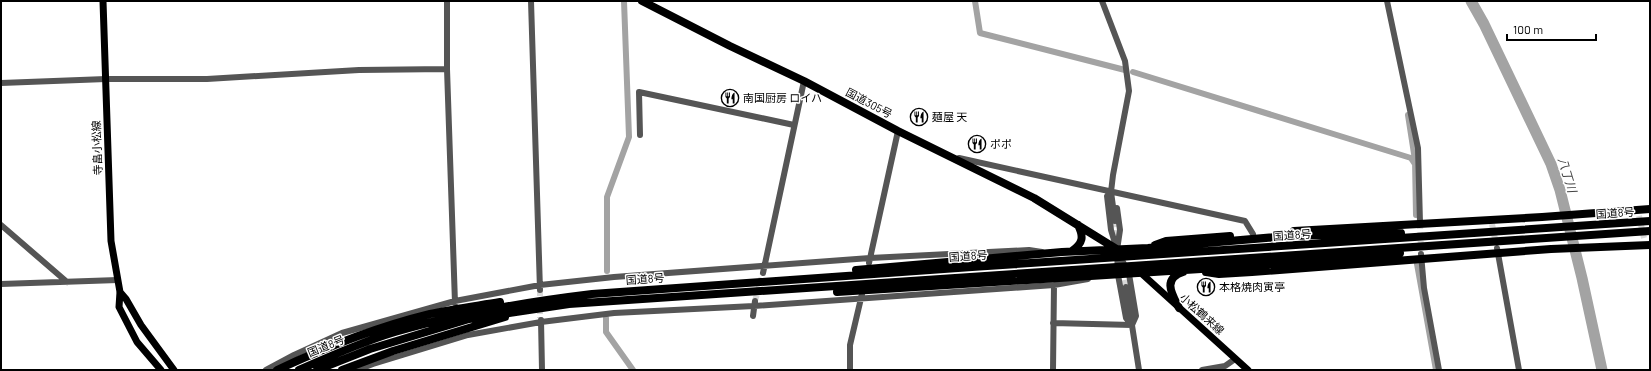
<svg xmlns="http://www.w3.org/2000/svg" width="1651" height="371" font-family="Barlow,'Noto Sans JP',sans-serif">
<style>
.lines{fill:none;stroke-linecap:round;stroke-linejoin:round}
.canal{stroke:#a3a3a3;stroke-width:6}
.river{stroke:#a3a3a3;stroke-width:11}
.minor-tunnel{stroke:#d9d9d9;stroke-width:6;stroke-dasharray:6 3;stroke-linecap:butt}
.minor{stroke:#555;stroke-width:6}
.major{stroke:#000;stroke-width:7}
.highway{stroke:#000;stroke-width:8}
.labels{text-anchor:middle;stroke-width:3;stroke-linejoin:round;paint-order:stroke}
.poi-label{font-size:11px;fill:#000;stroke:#fff;text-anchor:start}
.street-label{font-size:11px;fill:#000;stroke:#fff}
.water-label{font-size:12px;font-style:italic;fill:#444;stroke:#fff}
</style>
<rect width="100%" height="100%" fill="#fff"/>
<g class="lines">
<path class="canal" d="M975 1 980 33 1125 70
M1133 72 1411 158 1415 164
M1408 115 1415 160 1416 215
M1417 264 1436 370
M607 271V197L629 137 624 1
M606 318V332L633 370"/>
<path class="river" d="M1471 1 1484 24 1551 164 1560 190 1582 278 1602 370"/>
<path class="minor-tunnel" d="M1639 216 1644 238
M1115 221 1118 240
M1420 223 1421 250
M1492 224 1496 244
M1123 271 1126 287
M540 290V318
M755 301 763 273"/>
<path class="minor" d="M447 1V69L455 303
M531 1 540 290
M1102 1 1125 61 1129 91 1113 175 1111 192 1115 221
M1387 1 1418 148 1420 223
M1 83 106 79H207L359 70 447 69
M640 135 639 92 794 125
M959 158 1245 221 1253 234
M1111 192 1107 196 1111 230 1117 250 1129 274 1136 316 1132 325
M1117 208 1120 230 1117 250 1118 275 1126 318 1132 325
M1 225 67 282
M1497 248 1519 370
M1421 254 1424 288 1439 370
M869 263 898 131
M763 273 804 81
M1 284 118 280
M1126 287 1139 370
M753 316 755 301
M541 320 542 370
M1053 323 1132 325
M266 370 294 355 342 333 455 301 540 285 614 277 870 258 1029 250 1042 252
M357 370 373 364 468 335 541 322 614 313 754 306 1054 285 1088 279
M850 370V345L862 294
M1053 370 1054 285
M1202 370 1225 366 1235 359"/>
<path class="major" d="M103 1 111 241 120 292 119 307 137 342 161 370
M1141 273 1248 370
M120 292 126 299 141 325 174 370"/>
<path class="highway" d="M642 1 730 46 804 81 898 131 1034 198 1118 250
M1294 231 1542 217 1650 209
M1155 245 1166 241 1230 236
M1072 251C1083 243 1084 237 1078 225
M856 270 1062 252 1148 248 1288 236 1401 233
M1206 272 1219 274 1252 272 1551 249 1650 245
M837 292 1310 262 1400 253
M1179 308C1172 294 1162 279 1183 272
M277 370C326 347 377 327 430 314 453 309 476 306 500 302
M299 370C330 356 362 342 395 332 459 313 526 302 592 294L972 267 1650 221
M317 370 370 349 469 319 569 304 1650 231
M342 370 393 351 505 317"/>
</g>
<defs>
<symbol id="restaurant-ring" viewBox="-11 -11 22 22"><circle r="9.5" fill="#fff" stroke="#000" stroke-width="1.5"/><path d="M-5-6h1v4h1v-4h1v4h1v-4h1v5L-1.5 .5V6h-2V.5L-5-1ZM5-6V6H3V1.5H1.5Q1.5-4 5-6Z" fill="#000"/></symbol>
</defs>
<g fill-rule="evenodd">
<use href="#restaurant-ring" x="720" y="88" width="20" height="20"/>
<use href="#restaurant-ring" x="909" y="107" width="20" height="20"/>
<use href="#restaurant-ring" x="967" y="134" width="20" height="20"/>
<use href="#restaurant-ring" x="1196" y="277" width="20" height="20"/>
</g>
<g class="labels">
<g class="poi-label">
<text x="743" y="102">南国厨房 ロイハ</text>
<text x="932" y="121">麺屋 天</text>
<text x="990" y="148">ポポ</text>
<text x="1219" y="291">本格焼肉寅亭</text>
</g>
<g class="street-label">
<text transform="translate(869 103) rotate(28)" y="4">国道305号</text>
<text transform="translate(97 148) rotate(-92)" y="4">寺畠小松線</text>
<text transform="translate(1615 213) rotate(-4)" y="4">国道8号</text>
<text transform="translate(1292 235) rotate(-4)" y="4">国道8号</text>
<text transform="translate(968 256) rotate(-4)" y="4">国道8号</text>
<text transform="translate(645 279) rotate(-4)" y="4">国道8号</text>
<text transform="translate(1202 314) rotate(42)" y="4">小松鶴来線</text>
<text transform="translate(326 346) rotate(-22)" y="4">国道8号</text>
</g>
<g class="water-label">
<text transform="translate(1567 175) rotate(73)" y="4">八丁川</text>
</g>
</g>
<rect width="1651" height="371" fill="none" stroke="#000000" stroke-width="4"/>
<path d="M1507 34v6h89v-6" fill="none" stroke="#000000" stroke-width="2"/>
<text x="1513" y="34" font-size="12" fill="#000000" stroke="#ffffff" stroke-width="3" paint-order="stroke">100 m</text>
</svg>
